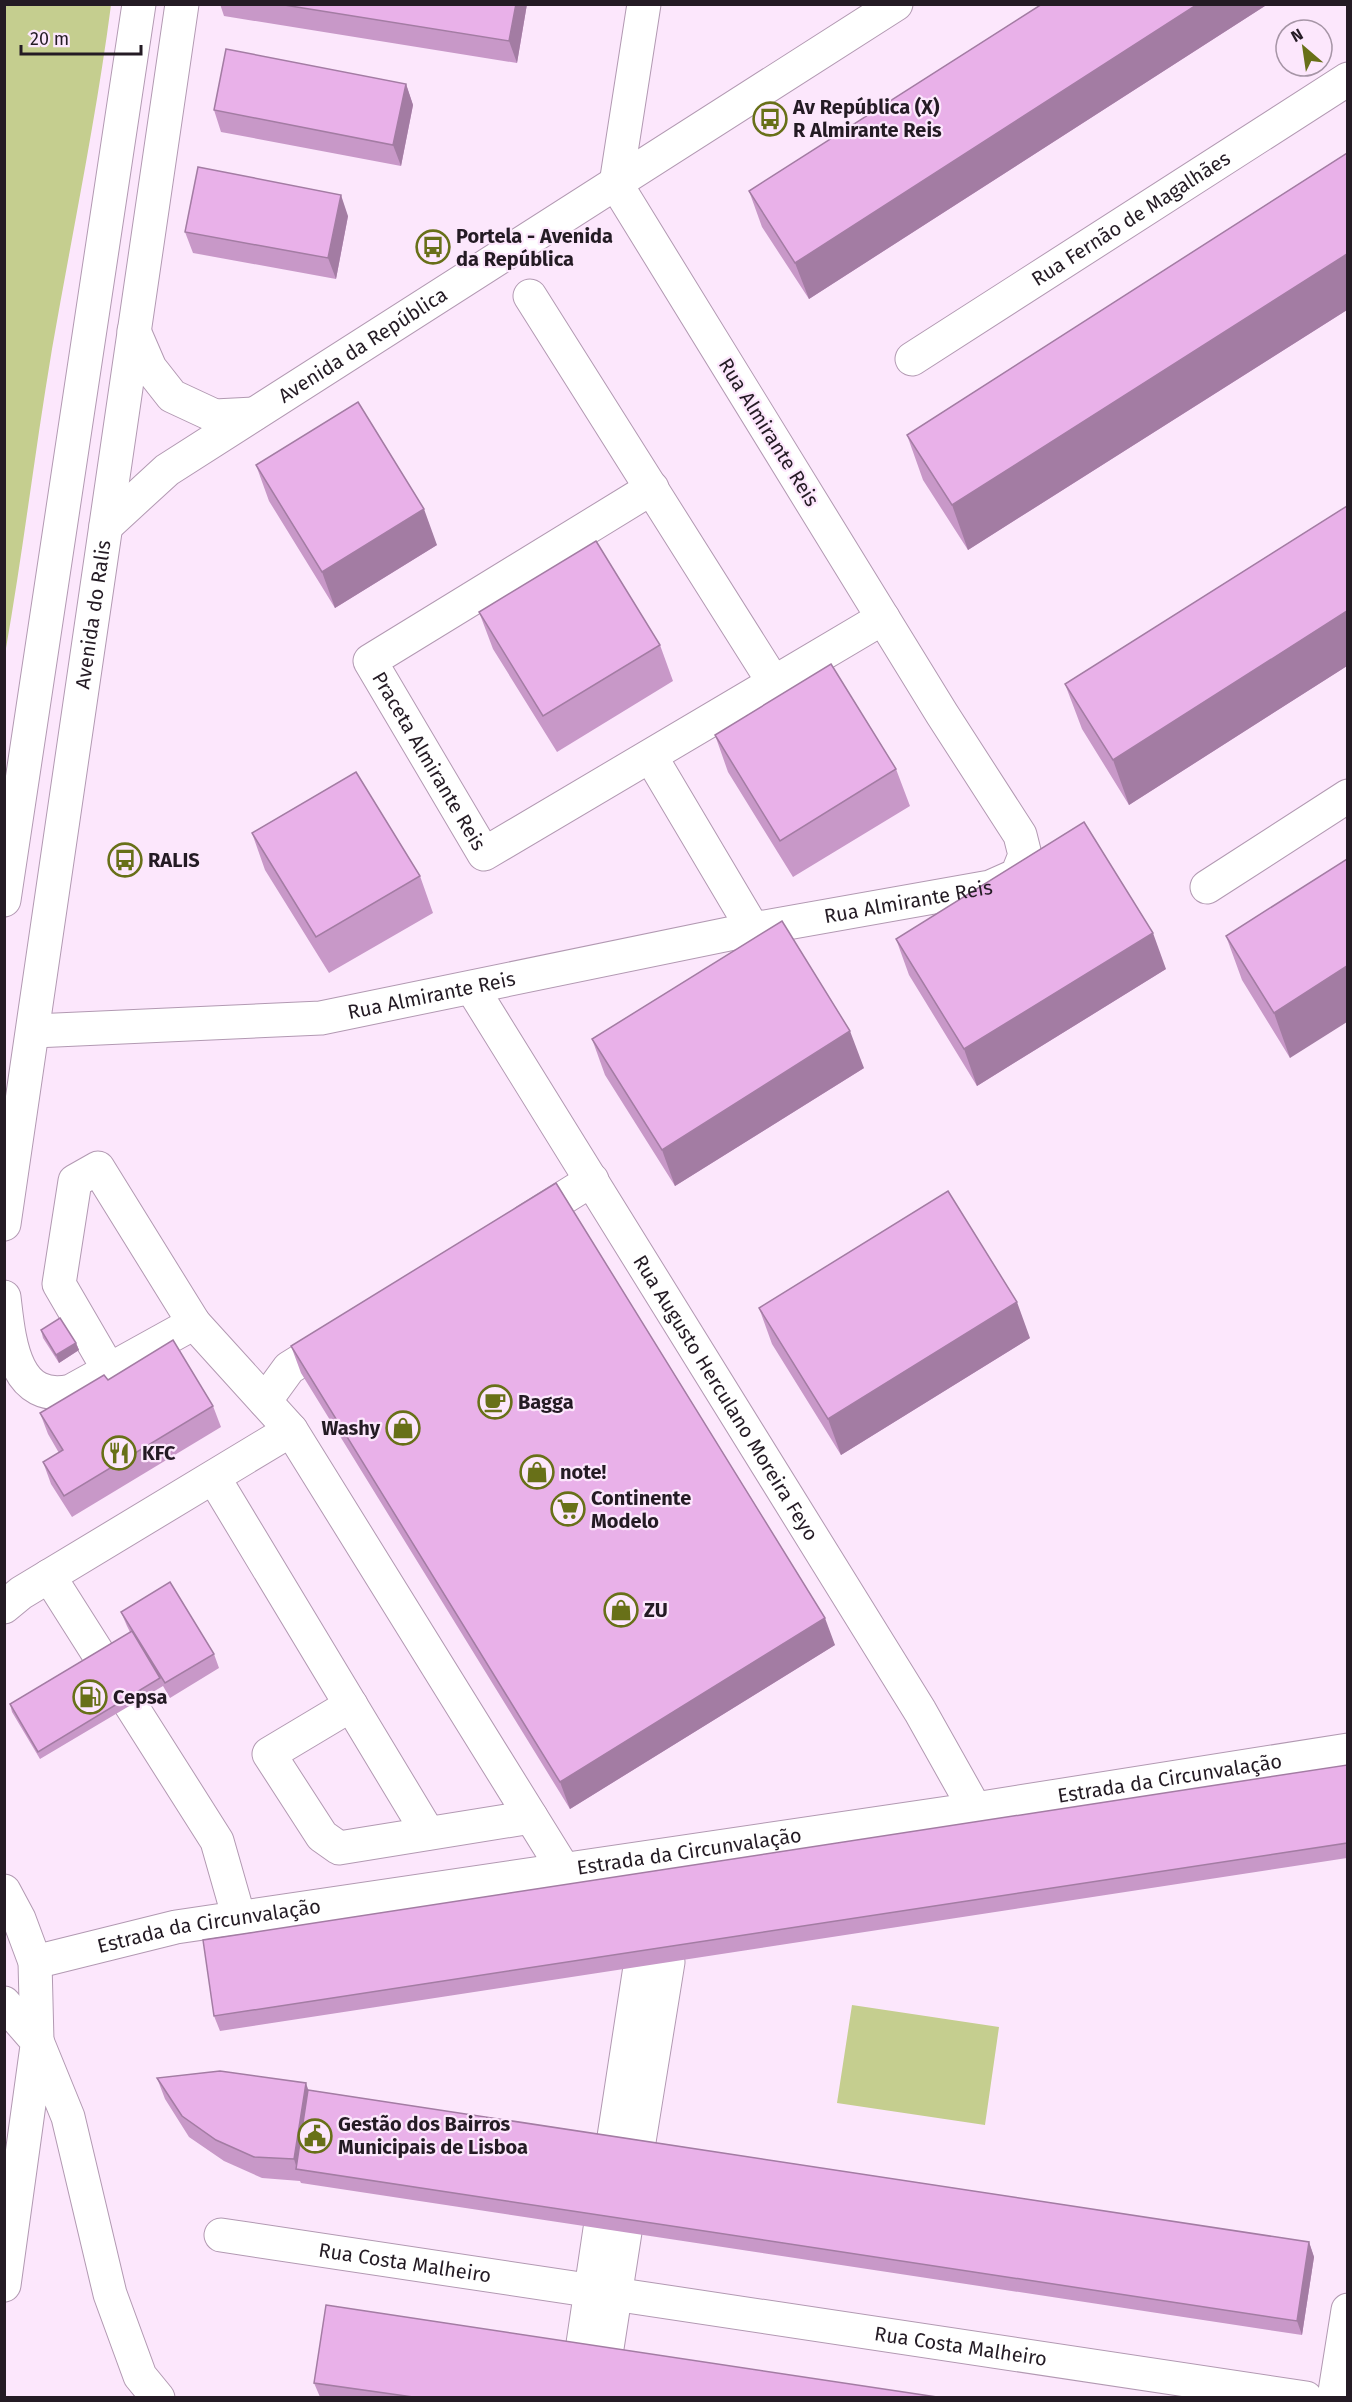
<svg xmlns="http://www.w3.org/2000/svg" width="1352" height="2402" font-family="'Fira Sans',sans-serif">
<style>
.green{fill:#c5ce8f}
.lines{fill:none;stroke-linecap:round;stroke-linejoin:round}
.minor-casing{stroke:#b299b2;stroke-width:35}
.highway-casing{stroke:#b299b2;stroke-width:35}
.minor{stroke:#fff;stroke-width:33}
.highway{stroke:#fff;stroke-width:33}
.wall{fill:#c898c8}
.shaded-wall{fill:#a37ca3}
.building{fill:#e9b1e9;stroke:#a37ca3;stroke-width:1.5}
.labels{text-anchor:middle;stroke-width:4.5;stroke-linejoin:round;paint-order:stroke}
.poi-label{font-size:20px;font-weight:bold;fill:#241b24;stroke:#fce7fc;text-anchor:start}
.street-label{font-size:20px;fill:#241b24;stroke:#fce7fc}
</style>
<rect width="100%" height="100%" fill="#fce7fc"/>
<path class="green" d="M5 4 111 5C96 120 72 234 52 349 35 450 23 552 5 654Z
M852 2005 999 2027 985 2125 837 2103Z"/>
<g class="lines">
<defs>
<g id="minor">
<path d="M530 296 774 683"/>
<path d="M134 331 150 368 172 396 215 416 254 414"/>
<path id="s1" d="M912 359 1348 79"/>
<path id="s2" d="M652 488 370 661 484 854 883 618"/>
<path id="s3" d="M106 526 167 470 896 4"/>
<path d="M651 757 753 929"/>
<path d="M1207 887 1348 796"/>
<path d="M4 900 139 4"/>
<path id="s4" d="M472 988 920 1711 975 1809"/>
<path id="s5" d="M34 1031 321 1018 753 929 990 887 1017 875 1025 855 1020 835 942 714 616 184 644 4"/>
<path d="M526 1221 592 1180"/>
<path id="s6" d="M4 1224 182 4"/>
<path d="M4 1297C9 1338 13 1404 71 1391L194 1323"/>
<path d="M109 1370 59 1284 75 1181 98 1168 194 1323 291 1430 564 1870"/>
<path d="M265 1401 289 1368 334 1340"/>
<path d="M214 1478 428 1833"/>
<path d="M49 1576 217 1841 239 1918"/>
<path d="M4 1607 21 1593 291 1430"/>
<path d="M351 1705 269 1754 322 1836 339 1848 531 1817"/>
<path d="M4 1891 19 1919 35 1962 37 2041"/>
<path id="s7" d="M35 1962 176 1927 975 1809 1348 1750"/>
<path d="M612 2150 640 1967"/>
<path d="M637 2154 668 1962"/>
<path id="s8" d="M221 2235 1306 2398"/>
<path d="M581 2357 600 2229"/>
<path d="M605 2361 625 2232"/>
<path d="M1334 2398 1348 2310"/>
</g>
<path id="highway" d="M4 2003 37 2041 68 2117 110 2294 140 2376 158 2398
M4 2285 37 2046"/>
</defs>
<use href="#minor" class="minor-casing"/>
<use href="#highway" class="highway-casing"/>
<use href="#minor" class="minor"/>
<use href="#highway" class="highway"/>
</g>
<path class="wall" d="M220 4H527L517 63 224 16Z
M1042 4H1268L809 299 762 227 749 191Z
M406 84 413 105 401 166 221 132 214 110Z
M1347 153V310L968 550 923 480 907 435Z
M348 216 336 279 193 253 185 232Z
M256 465 437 545 335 608 269 501Z
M1347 506V666L1129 805 1082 729 1065 684Z
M479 612 660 645 673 681 557 752 493 649Z
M715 735 896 769 910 806 793 877 728 772Z
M252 833 420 876 433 913 329 973 265 870Z
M1347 859 1290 1058 1242 980 1226 936Z
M896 939 1166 969 977 1086 909 975Z
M592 1039 864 1068 675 1186 605 1075Z
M759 1308 1030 1338 841 1455 772 1344Z
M41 1330 76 1343 79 1350 59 1363 43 1338Z
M291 1346 835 1645 570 1809 301 1373Z
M108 1380 213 1406 221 1427 72 1517 51 1484 43 1462 59 1453 48 1434 40 1413Z
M121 1612 214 1654 219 1668 170 1698 163 1686 40 1759 12 1712 10 1704 130 1632 127 1626Z
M1347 1765V1858L220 2031 214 2016Z
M157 2078 308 2090 1309 2242 1314 2257 1302 2335 301 2183 300 2181 262 2178 224 2161 189 2137 165 2099Z
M314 2383 937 2397H320Z"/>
<path class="shaded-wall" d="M516 4H527L517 63 509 41Z
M1198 4H1268L809 299 795 263Z
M406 84 413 105 401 166 393 145Z
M341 195 348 216 336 279 328 258Z
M1347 254V310L968 550 952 505Z
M424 509 437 545 335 608 322 572Z
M1347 611V666L1129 805 1113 760Z
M1153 933 1166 969 977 1086 964 1049Z
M1347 966V1022L1290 1058 1274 1013Z
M850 1031 864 1068 675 1186 662 1150Z
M1017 1302 1030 1338 841 1455 828 1419Z
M76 1343 79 1350 59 1363 56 1355Z
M825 1618 835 1645 570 1809 560 1782Z
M306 2083 313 2104 297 2169 294 2159Z
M1309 2242 1314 2257 1302 2335 1297 2321Z"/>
<path class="building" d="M278 4H516L509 41Z
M1042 4H1198L795 263 749 191Z
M226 49 406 84 393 145 214 110Z
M1347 153V254L952 505 907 435Z
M198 167 341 195 328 258 185 232Z
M358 402 424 509 322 572 256 465Z
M1347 506V611L1113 760 1065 684Z
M596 541 660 645 543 716 479 612Z
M831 664 896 769 780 841 715 735Z
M356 772 420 876 316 937 252 833Z
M1084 822 1153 933 964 1049 896 939Z
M1347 859V966L1274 1013 1226 936Z
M782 921 850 1031 662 1150 592 1039Z
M556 1183 825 1618 560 1782 291 1346Z
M948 1191 1017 1302 828 1419 759 1308Z
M60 1318 76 1343 56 1355 41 1330Z
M173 1340 213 1406 64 1496 43 1462 63 1450 40 1413 104 1375 108 1380Z
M170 1582 214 1654 165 1683 121 1612Z
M132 1631 160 1678 38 1752 10 1704Z
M1347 1765V1843L214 2016 203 1940Z
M220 2071 306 2083 294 2159 254 2157 216 2140 182 2116 157 2078Z
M308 2090 1309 2242 1297 2321 296 2169Z
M326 2305 937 2397H413L314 2383Z"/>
<defs>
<symbol id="bus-ring" viewBox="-11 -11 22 22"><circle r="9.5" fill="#fce7fc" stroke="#687018" stroke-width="1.5"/><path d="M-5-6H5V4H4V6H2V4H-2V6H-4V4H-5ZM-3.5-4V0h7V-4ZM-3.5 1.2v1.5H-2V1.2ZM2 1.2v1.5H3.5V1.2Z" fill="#687018"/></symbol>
<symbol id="cafe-ring" viewBox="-11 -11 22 22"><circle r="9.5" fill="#fce7fc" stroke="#687018" stroke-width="1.5"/><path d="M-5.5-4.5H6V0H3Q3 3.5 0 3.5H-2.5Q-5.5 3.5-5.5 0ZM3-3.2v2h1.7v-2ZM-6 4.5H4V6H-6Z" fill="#687018"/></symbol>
<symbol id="shop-ring" viewBox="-11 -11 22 22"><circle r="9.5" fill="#fce7fc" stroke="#687018" stroke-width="1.5"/><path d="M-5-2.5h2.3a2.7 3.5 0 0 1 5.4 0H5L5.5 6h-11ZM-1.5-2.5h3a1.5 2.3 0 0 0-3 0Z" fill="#687018"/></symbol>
<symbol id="restaurant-ring" viewBox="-11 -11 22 22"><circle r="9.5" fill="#fce7fc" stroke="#687018" stroke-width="1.5"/><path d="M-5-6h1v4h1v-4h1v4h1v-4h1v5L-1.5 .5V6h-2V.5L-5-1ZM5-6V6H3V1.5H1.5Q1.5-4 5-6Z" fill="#687018"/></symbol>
<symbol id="supermarket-ring" viewBox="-11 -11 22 22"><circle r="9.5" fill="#fce7fc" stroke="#687018" stroke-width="1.5"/><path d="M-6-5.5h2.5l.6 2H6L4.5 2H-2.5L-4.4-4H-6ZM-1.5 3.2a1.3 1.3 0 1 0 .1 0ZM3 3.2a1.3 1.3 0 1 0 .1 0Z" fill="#687018"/></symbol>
<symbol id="fuel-ring" viewBox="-11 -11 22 22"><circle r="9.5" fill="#fce7fc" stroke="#687018" stroke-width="1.5"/><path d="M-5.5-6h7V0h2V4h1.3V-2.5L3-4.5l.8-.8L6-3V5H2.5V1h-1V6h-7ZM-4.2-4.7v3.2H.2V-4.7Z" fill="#687018"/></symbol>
<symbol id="civic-ring" viewBox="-11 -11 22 22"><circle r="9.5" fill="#fce7fc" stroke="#687018" stroke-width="1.5"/><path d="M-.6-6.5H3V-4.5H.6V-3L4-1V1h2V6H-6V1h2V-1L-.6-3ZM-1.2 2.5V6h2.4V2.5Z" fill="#687018"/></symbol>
</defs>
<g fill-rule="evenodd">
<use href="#bus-ring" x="751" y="100" width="38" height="38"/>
<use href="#bus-ring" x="414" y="228" width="38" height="38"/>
<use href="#bus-ring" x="106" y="841" width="38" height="38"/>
<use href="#cafe-ring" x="476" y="1383" width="38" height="38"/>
<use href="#shop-ring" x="384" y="1409" width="38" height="38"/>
<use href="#restaurant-ring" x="100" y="1434" width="38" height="38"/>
<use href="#shop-ring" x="518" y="1453" width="38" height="38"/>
<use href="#supermarket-ring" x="549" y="1490" width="38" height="38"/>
<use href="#shop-ring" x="602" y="1591" width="38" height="38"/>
<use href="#fuel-ring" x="71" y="1678" width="38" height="38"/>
<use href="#civic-ring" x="296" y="2117" width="38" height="38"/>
</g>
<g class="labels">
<g class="poi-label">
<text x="793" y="114">Av República (X)<tspan x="793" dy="23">R Almirante Reis</tspan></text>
<text x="456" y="243">Portela - Avenida<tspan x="456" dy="23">da República</tspan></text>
<text x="148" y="867">RALIS</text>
<text x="518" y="1409">Bagga</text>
<text x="380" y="1435" text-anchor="end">Washy</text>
<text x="142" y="1460">KFC</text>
<text x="560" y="1479">note!</text>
<text x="591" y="1505">Continente<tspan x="591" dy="23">Modelo</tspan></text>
<text x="644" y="1617">ZU</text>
<text x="113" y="1704">Cepsa</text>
<text x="338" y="2131">Gestão dos Bairros<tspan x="338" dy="23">Municipais de Lisboa</tspan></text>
</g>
<g class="street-label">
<text dy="7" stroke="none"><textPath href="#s1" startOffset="260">Rua Fernão de Magalhães</textPath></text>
<text dy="7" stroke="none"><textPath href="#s3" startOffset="315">Avenida da República</textPath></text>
<text transform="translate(769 432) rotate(58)" y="7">Rua Almirante Reis</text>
<text dy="7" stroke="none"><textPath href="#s6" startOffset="616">Avenida do Ralis</textPath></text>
<text dy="7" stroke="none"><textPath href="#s2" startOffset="447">Praceta Almirante Reis</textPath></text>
<text dy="7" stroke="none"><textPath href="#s5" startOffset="886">Rua Almirante Reis</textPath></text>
<text dy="7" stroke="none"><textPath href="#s5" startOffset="400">Rua Almirante Reis</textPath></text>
<text dy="7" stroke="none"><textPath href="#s4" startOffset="482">Rua Augusto Herculano Moreira Feyo</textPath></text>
<text dy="7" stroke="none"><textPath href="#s7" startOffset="1150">Estrada da Circunvalação</textPath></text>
<text dy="7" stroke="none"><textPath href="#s7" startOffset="664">Estrada da Circunvalação</textPath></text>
<text dy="7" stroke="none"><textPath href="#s7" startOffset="178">Estrada da Circunvalação</textPath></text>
<text dy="7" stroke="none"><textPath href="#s8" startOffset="186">Rua Costa Malheiro</textPath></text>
<text dy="7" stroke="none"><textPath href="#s8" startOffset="748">Rua Costa Malheiro</textPath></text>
</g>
</g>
<rect width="1352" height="2402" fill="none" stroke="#241b24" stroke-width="12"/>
<g transform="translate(1304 48) rotate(331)"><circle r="28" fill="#fce7fc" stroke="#a695a6" stroke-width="1.5"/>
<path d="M0-4.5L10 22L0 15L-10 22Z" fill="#687018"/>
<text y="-9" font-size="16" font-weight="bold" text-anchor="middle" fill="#241b24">N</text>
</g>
<path d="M21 45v9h120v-9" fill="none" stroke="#241b24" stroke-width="3"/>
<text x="30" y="45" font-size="18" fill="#241b24" stroke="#fce7fc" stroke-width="4.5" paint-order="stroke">20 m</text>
</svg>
